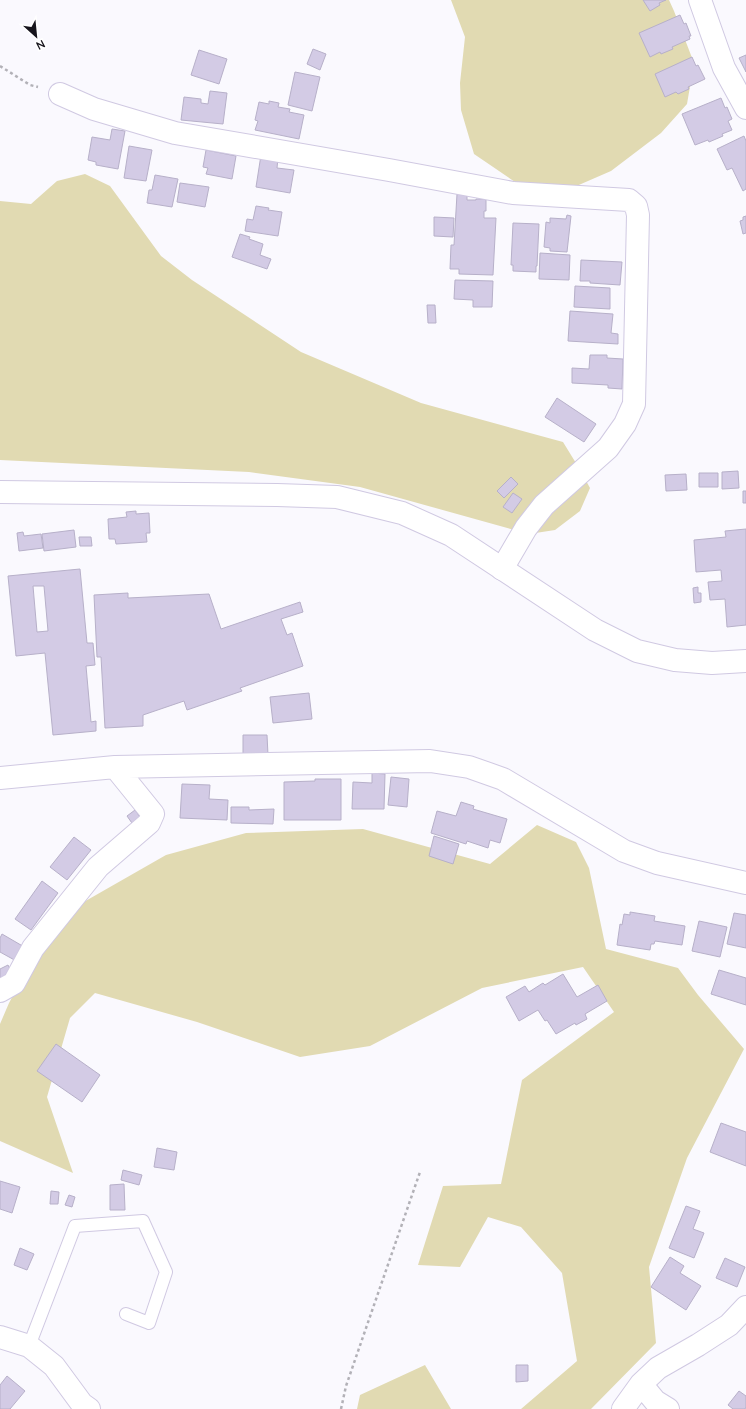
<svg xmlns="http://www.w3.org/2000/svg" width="746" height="1409" font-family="'Nunito Sans',sans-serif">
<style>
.green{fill:#e1dab2}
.building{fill:#d3cbe5;stroke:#b7b0c9;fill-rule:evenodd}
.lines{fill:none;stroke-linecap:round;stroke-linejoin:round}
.service-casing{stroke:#d0c9e2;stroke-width:14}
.minor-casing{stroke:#d0c9e2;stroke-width:24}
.tertiary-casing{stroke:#d0c9e2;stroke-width:24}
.path{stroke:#b2b1b7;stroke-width:2.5;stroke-dasharray:3 3;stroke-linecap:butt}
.service{stroke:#fff;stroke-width:12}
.minor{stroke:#fff;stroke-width:22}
.tertiary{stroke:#fff;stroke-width:22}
</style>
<rect width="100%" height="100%" fill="#faf9fe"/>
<path class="green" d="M451 0H669L674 11 694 63 687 104 661 133 611 171 565 191 518 184 474 154 461 110 460 83 465 37Z
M85 174 110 186 161 256 192 280 301 352 421 403 563 442 579 468 590 488 580 511 555 530 529 534 360 487 249 472 0 460V201L31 204 57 181Z
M537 825 576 842 589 868 606 949 678 968 698 995 744 1049 687 1158 649 1267 656 1343 591 1409H521L577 1361 562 1273 521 1227 488 1217 460 1267 418 1265 443 1186 501 1184 522 1080 614 1012 583 967 482 988 370 1046 300 1057 197 1022 95 993 70 1018 47 1097 73 1173 0 1141V1024L9 1003 54 919 166 855 246 833 363 829 490 864Z
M425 1365 451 1409H357L360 1395Z"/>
<path class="building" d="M643 0H666L659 3 660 5 650 11Z
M680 15 684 24 686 23 691 36H689L690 39 672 47 673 49 661 54 660 52 650 57 639 33Z
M313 49 326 54 320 70 307 64Z
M199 50 227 59 219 84 191 75Z
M746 55V72L739 58Z
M692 57 696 66 698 65 705 79 688 87 689 89 678 94 676 92 665 97 655 74Z
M295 72 320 77 312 111 288 105Z
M210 91 227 93 223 124 181 120 184 97 201 99V103L208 104Z
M721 98 725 108 727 107 732 119 728 121 732 130 722 134 723 136 709 142 708 140 695 145 682 114Z
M269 101 279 103 278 107 290 109 289 112 304 115 299 139 255 130 258 121 255 120 259 102 269 104Z
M112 129 125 131 118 169 96 165V162L88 160 92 137 110 140Z
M744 136 746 141V189L743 191 732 168 727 170 717 149Z
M129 146 152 150 146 181 124 178Z
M206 150 236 156 232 179 206 174 208 168 203 167Z
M261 155 278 158 277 168 294 170 290 193 256 187Z
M155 175 178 179 172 207 147 203 149 190H152Z
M180 183 209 187 205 207 177 202Z
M457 194H467V200H476V199H486V211H484V218H496L493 275 459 274V269H450L451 245H454Z
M256 206 269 208 268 210 282 212 278 236 245 231 247 219 253 220Z
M567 215 571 216 567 252 550 251V248L544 247 546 222 550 223V218L566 219Z
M746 216V233L743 234 740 221 743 220V217Z
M434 217 454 218 453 237 434 236Z
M513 223 539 224 537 266H536V272L513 271V265H511Z
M240 234 250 237 249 239 263 244 260 255 271 259 267 269 232 257Z
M540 253 570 255 569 280 539 279Z
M581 260 622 262 620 285 590 283V281H580Z
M455 280 493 281 492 307H473V300L454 299Z
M575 286 610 288V309L574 307Z
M427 305H435L436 323H428Z
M570 311 613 314 611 333 618 334V344L568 341Z
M590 355H607V358L623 359 622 389 608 388V385L572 383V368L589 369Z
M557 398 596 424 584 442 545 417Z
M738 471 739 488 722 489V472Z
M699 473H718V487H699Z
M686 474 687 490 666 491 665 475Z
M511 477 518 484 504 498 497 491Z
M743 491H746V503H743Z
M513 493 522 499 512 513 503 507Z
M136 511V514L149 513 150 533H146L147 542 116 544 115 539H109L108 519 127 517 126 512Z
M746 529V625L727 627 725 599 710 600 708 582 722 581 721 570 696 572 694 540 726 537 725 531Z
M74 530 76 547 44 551 42 534Z
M23 532 24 536 41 534 43 548 19 551 17 533Z
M79 537H91L92 546H80Z
M80 569 87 643H93L95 665 86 666 91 722 96 721V731L53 735 45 653 16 656 8 576ZM33 586H44L48 631 37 632Z
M698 587V593H701V602L694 603 693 588Z
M128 593V598L209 594 221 629 300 602 303 612 281 619 287 635 292 633 303 666 240 688 242 691 187 710 184 701 143 715V726L105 728 101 657H97L94 595Z
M309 693 312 719 273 723 270 697Z
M243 735H267L268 755H243Z
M372 773 385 774 384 809H352L353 782 372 783Z
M391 777 409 779 407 807 388 805Z
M315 779H341V820H284V782L315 781Z
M182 784 210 785 209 799 228 800 227 820 180 818Z
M461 802 474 806 473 809 507 819 500 843 490 840 488 848 467 841 466 844 431 833 437 811 456 816Z
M231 807H249V810L274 809 273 824 231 823Z
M135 810 142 820 134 826 127 816Z
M434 836 459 844 453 864 429 856Z
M74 837 91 850 67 880 50 867Z
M42 881 58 893 31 930 15 919Z
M630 912 655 916 654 921 685 926 682 945 655 941 654 944H651L650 950 617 945 620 924 622 925 624 914 630 915Z
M734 913 746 915V948L727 944Z
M699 921 727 927 720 957 692 951Z
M2 934 26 948 18 962 0 952V938Z
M8 965 12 973 0 979V969Z
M719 970 746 978V1005L711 994Z
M563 974 577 997 598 985 607 1001 585 1014 587 1019 576 1025 575 1023 556 1034 547 1020 545 1021 538 1010 519 1021 506 997 525 986 529 992 543 983 545 985Z
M56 1044 100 1075 82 1102 37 1071Z
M721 1123 746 1132V1166L710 1152Z
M157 1148 177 1152 174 1170 154 1167Z
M123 1170 142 1175 139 1185 121 1180Z
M0 1181 20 1187 12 1213 0 1209Z
M124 1184 125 1210H110V1185Z
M51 1191 59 1192 58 1204H50Z
M69 1195 75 1197 72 1207 65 1205Z
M686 1206 700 1211 693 1229 704 1233 694 1258 669 1248Z
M20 1248 34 1254 27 1270 14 1265Z
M670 1257 684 1266 680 1273 701 1286 686 1310 651 1287Z
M725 1258 745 1267 737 1287 716 1278Z
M516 1365H528V1381L516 1382Z
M7 1376 25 1391 10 1409H0V1385Z
M739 1391 746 1396V1407L745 1409H733L728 1405Z"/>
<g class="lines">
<defs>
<path id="service" d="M29 1346 75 1226 143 1221 166 1272 149 1323 126 1314"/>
<path id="minor" d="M700 0 724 68 746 108
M60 94 94 109 175 133 389 170 513 193 629 200 636 206 638 215 634 404 625 424 608 448 544 505 526 528 502 569
M0 778 115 767 430 761 469 767 503 779 624 851 657 863 746 883
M0 991 14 983 33 948 98 867 149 823 153 814 115 767
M0 1337 29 1346 54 1366 82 1404 89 1409
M641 1384 655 1401 668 1409
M623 1409 641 1384 658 1368 698 1345 729 1325 746 1307"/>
<path id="tertiary" d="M0 492 277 495 337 497 402 513 451 535 595 630 637 651 675 660 712 663 746 661"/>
</defs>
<use href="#service" class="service-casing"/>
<use href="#minor" class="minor-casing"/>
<use href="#tertiary" class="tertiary-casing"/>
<path class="path" d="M0 66 30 85 38 87
M341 1409 346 1386 420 1172"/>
<use href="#service" class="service"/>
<use href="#minor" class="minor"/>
<use href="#tertiary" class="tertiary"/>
</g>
<g transform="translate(36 36) rotate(153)" stroke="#ffffff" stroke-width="3" paint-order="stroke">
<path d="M0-3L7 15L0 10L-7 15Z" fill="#16141c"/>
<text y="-6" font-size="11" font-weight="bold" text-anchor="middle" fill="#16141c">N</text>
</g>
</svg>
